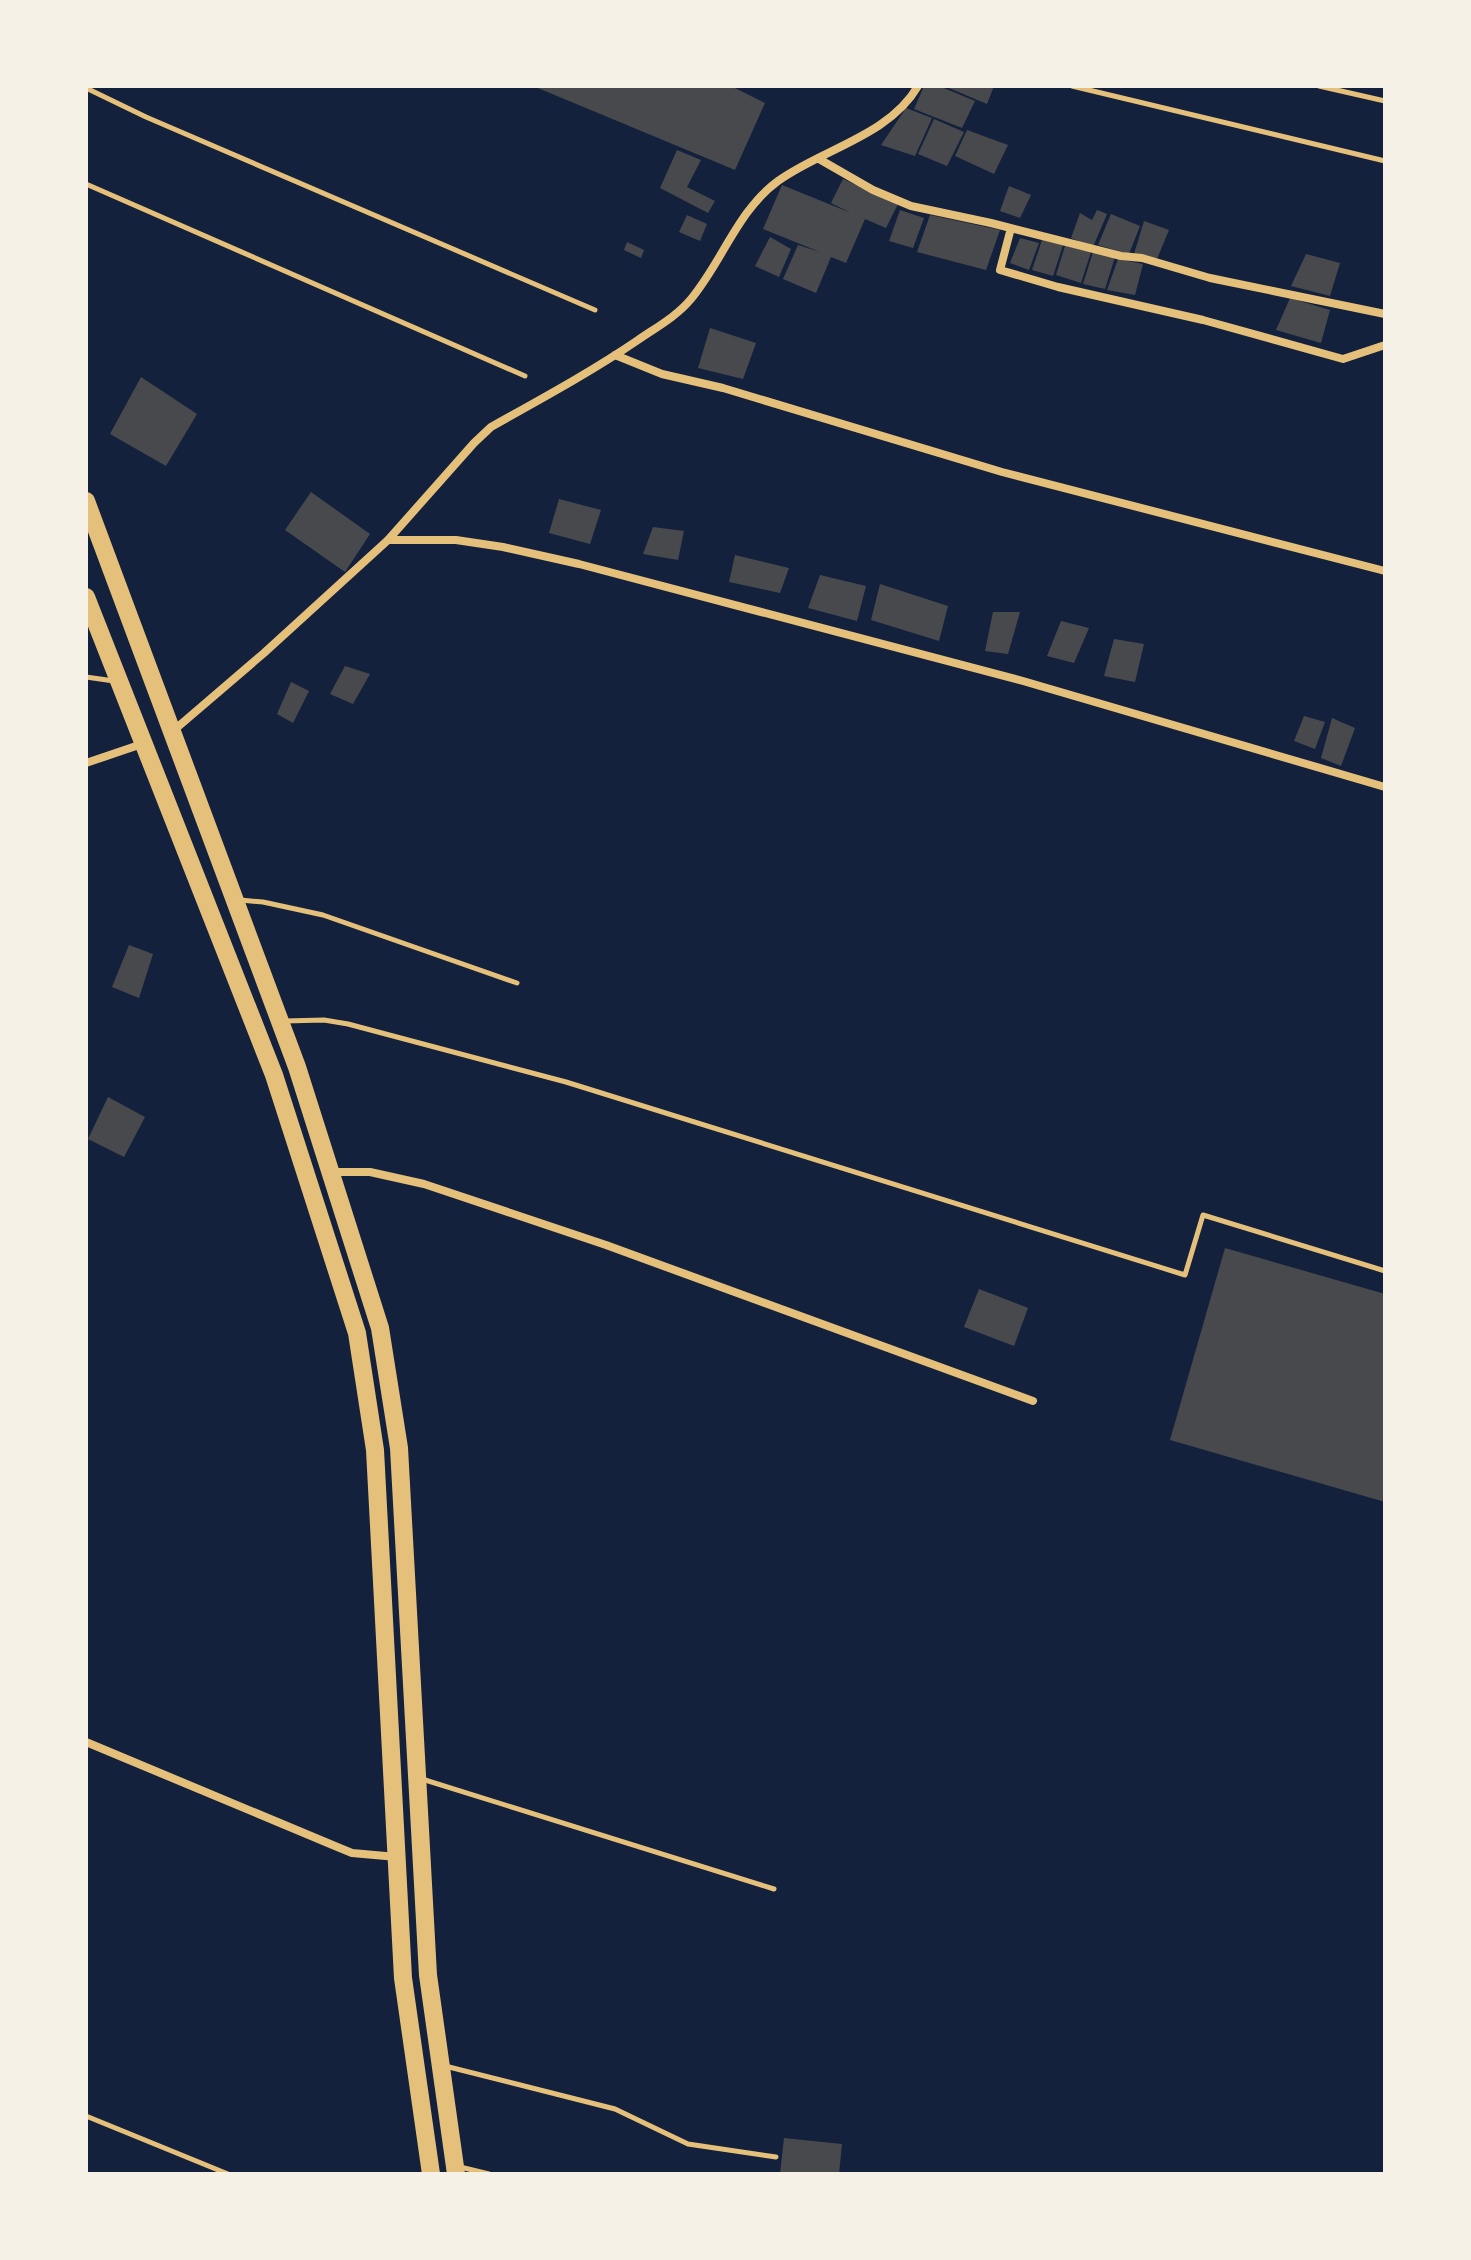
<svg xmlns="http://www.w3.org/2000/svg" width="1471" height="2260" font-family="'Titillium Web',sans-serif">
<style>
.building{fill:#48494c}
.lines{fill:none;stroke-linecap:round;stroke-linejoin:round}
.service{stroke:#e5c07b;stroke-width:5}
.minor{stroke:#e5c07b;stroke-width:8}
.trunk{stroke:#e5c07b;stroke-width:18}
</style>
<rect width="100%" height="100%" fill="#14213d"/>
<path class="building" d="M533 86H731L765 103 735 170Z
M924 86H939L975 101 962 128 914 109Z
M944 86H994L987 104Z
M906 108 932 118 915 156 881 145Z
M934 119 964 132 947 166 918 154Z
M967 130 1008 145 994 174 955 156Z
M677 150 701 160 687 187 715 201 708 213 660 188Z
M843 179 898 204 886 228 865 219 846 263 831 257 816 293 783 279 798 245 820 252 763 229 782 185 851 213 831 203Z
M1009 186 1031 195 1020 218 1000 211Z
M900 210 924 218 913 248 889 241Z
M1097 210 1107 214 1093 247 1071 238 1080 213 1092 220Z
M1111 214 1140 226 1129 254 1098 245Z
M687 215 707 224 700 241 679 232Z
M930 215 1000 230 986 270 917 252Z
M1144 221 1169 230 1157 259 1134 254Z
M770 237 791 249 779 277 755 266Z
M1020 238 1039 243 1029 270 1010 263Z
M1042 240 1063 245 1053 276 1032 270Z
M627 242 644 250 641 258 624 250Z
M1065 246 1091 252 1081 283 1056 275Z
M1093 252 1115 257 1105 289 1083 284Z
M1306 254 1340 263 1330 296 1291 286Z
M1118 259 1143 264 1135 295 1107 290Z
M1290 298 1330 310 1321 343 1276 330Z
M710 328 756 343 743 379 698 368Z
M141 377 197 414 166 466 110 434Z
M311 492 370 534 345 572 285 530Z
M559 499 601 510 590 544 549 533Z
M653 527 684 531 678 560 643 554Z
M735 555 789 568 780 593 729 582Z
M820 575 866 586 857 621 808 608Z
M880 584 948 606 939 641 871 620Z
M993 612H1020L1008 654 985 651Z
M1061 621 1089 628 1074 663 1047 656Z
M1114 639 1144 644 1135 682 1104 676Z
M345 666 370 674 353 704 330 694Z
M291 682 309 691 293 723 277 714Z
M1304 716 1325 722 1315 749 1294 741Z
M1332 718 1355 728 1341 766 1321 758Z
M129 945 153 954 139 998 112 987Z
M108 1097 145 1117 124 1157 88 1139Z
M1225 1248 1385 1294V1502L1170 1440Z
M979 1289 1028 1308 1014 1346 964 1327Z
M784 2138 842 2144 839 2174H780Z"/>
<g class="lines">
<path class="service" d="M1072 86 1385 161
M1319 86 1385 101
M86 88 146 117 595 310
M86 184 525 376
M86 677 114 681
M240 900 263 902 323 915 517 983
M285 1021 324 1020 348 1024 566 1082 1185 1275 1203 1215 1385 1271
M422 1779 774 1889
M445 2066 615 2109 688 2144 776 2157
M86 2116 228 2174
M460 2167 489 2174"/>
<path class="minor" d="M819 159 873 190 911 206 991 223 1121 256 1142 258 1210 278 1385 314
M1011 228 1000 270 1058 287 1203 320 1343 359 1385 345
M615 355 662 374 723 388 1002 472 1385 571
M388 540H456L503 547 579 564 1023 681 1385 787
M173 731 264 653 388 540 474 443 491 427C541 399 591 372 638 340 657 327 677 316 691 299 722 262 738 210 778 181 822 149 889 136 918 86
M86 763 142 744
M332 1172H370L424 1184 606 1245 1033 1401
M86 1742 335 1846 352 1853 397 1857"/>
<path class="trunk" d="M86 501 297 1067 380 1328 399 1448 428 1975 456 2174
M86 597 274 1075 357 1333 375 1450 403 1978 431 2174"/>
</g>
<rect width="1471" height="2260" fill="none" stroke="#f6f1e7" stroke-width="176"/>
</svg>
